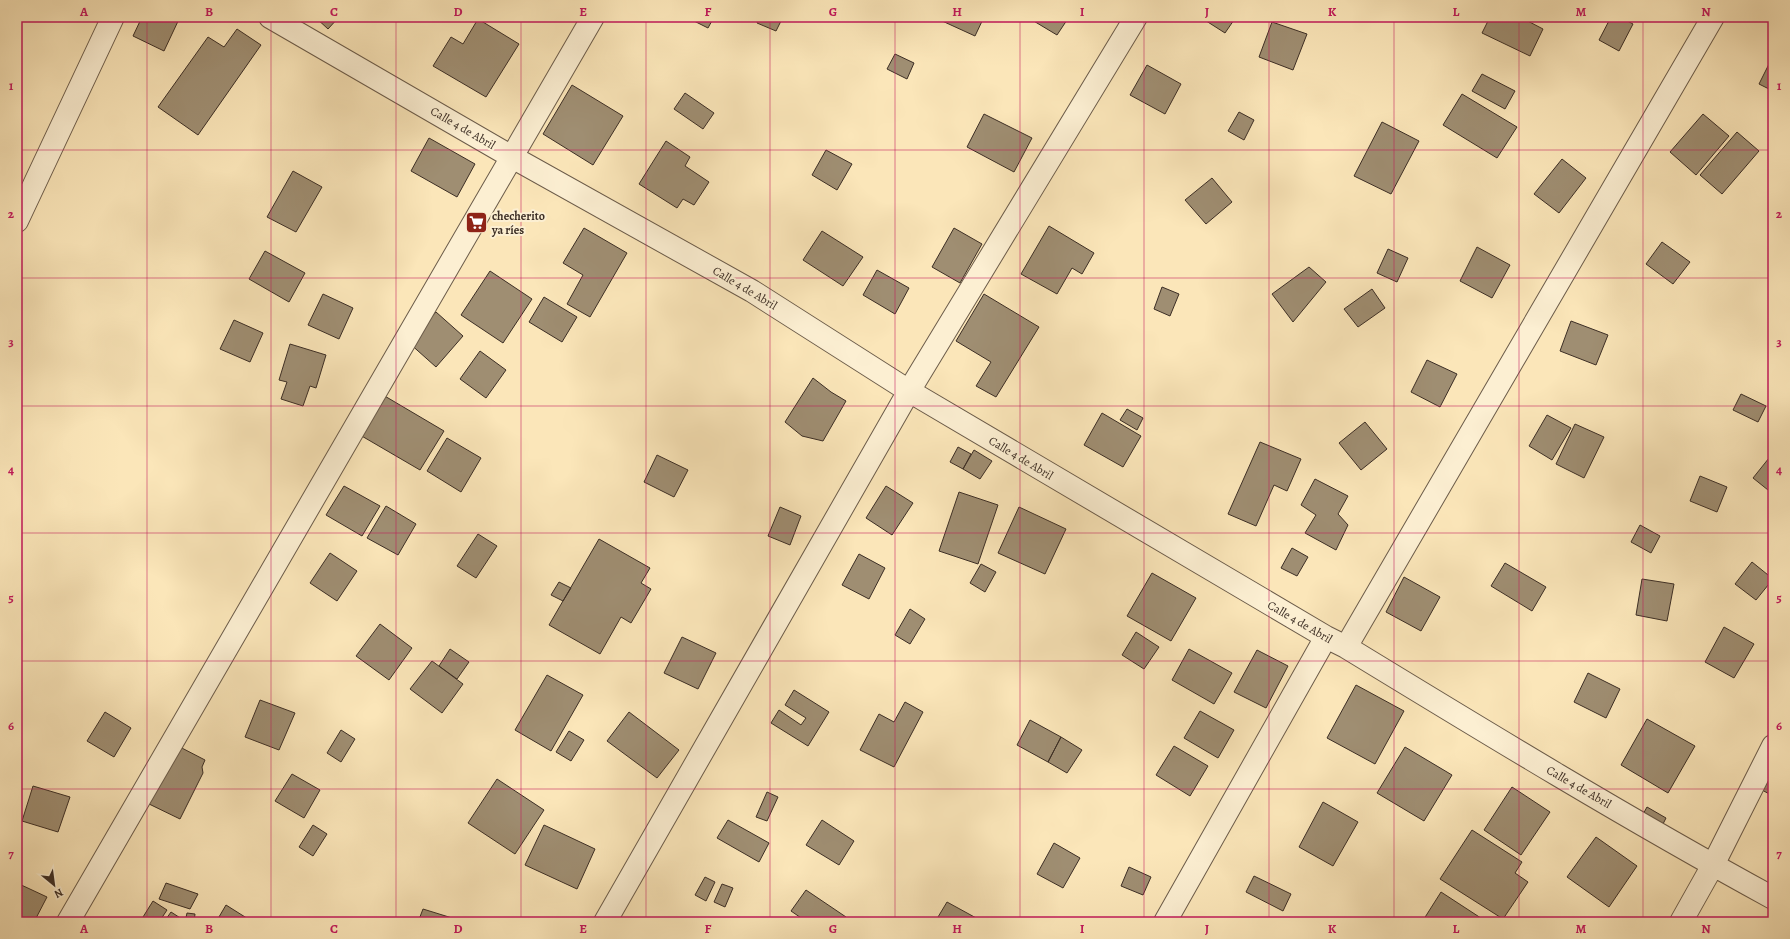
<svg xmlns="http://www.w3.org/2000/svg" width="1790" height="939" font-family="Alegreya,serif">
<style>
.building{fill:#9f8e72;stroke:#3c2e25}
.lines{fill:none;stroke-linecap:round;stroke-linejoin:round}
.street-casing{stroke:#6c5c4a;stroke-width:24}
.street{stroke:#fcefd2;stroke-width:22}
.grid{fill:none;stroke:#c2185b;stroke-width:1;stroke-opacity:0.55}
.labels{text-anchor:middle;stroke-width:4;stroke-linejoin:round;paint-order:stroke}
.street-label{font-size:12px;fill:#3c2e25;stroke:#fcefd2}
.poi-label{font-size:12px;font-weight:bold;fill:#3c2e25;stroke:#fcefd2;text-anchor:start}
.neatline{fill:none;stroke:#c2185b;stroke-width:1.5}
.grid-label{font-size:13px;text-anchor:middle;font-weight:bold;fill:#c2185b}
</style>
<rect width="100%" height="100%" fill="#fbe6b9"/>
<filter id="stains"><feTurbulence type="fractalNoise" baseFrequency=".005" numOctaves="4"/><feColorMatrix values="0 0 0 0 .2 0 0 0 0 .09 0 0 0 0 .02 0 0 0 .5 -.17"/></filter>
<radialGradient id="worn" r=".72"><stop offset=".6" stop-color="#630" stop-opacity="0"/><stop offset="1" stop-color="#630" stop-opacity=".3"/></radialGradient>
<path class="building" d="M142 17H180L164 51 133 36Z
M315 17H339L328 29Z
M686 17H714L708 28Z
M759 17H783L776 31 757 23Z
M941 17H984L975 36 940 20Z
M1027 17H1069L1057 35Z
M1200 17H1236L1225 33Z
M1490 17H1520L1543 29 1530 56 1482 33Z
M1611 17H1620L1633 24 1619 51 1599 40Z
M478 19 519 44 486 97 433 66 451 37 463 44Z
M1272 22 1307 34 1293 70 1259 57Z
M237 29 261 45 198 135 158 107 208 37 224 47Z
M895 54 914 63 907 79 887 69Z
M1773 56V91L1759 84Z
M1147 65 1181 84 1165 114 1130 95Z
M1482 74 1515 91 1505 109 1472 91Z
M572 85 623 116 593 165 543 134Z
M685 93 714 113 703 129 674 109Z
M1462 94 1517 127 1497 158 1443 125Z
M1239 112 1254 120 1244 140 1228 131Z
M984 114 1032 138 1014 172 967 147Z
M1703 114 1729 136 1696 175 1670 152Z
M1382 122 1419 141 1391 194 1354 176Z
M1737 132 1759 151 1722 194 1700 175Z
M429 138 475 164 457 197 411 171Z
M666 141 690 157 685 166 709 182 694 205 683 199 677 208 639 184Z
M826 150 852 164 837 190 812 175Z
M1562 159 1586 178 1559 213 1534 194Z
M293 171 322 187 296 232 267 217Z
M1212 178 1232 202 1206 224 1185 200Z
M1049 226 1094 253 1082 274 1072 268 1057 294 1021 274Z
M584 228 627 253 590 317 567 304 583 275 563 263Z
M954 228 982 244 960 283 932 267Z
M822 231 863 257 843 286 803 260Z
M1662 242 1690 262 1673 284 1646 264Z
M1477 247 1510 265 1492 298 1460 281Z
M1388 249 1408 258 1397 282 1377 273Z
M265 251 305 273 289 302 249 279Z
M1309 267 1326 282 1293 322 1272 294Z
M877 270 909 288 895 314 863 295Z
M490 271 532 299 503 343 461 315Z
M1162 287 1179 294 1170 316 1154 309Z
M1372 289 1385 308 1358 327 1344 309Z
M323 294 353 308 339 339 308 325Z
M984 294 1039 327 996 397 976 386 991 362 956 341Z
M544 297 577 317 562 342 529 322Z
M436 312 463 336 436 367 408 342Z
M234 320 263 333 250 362 220 349Z
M1571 321 1608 335 1596 365 1560 351Z
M290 344 326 355 316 388 310 386 303 406 281 399 287 382 279 380Z
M480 351 506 370 486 398 460 379Z
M1427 360 1457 374 1440 407 1411 392Z
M813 378 831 392 846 401 823 441 802 436 785 422Z
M1741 394 1766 406 1758 422 1733 410Z
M383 395 444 431 420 470 360 435Z
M1127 409 1143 418 1137 430 1120 420Z
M1102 413 1141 436 1123 467 1084 445Z
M1547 415 1571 428 1552 460 1529 446Z
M1365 422 1387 449 1361 470 1339 443Z
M1575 424 1604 437 1584 478 1556 464Z
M447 438 481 458 461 492 427 471Z
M1260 442 1301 459 1287 491 1274 485 1256 526 1228 514Z
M958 447 971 454 963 469 950 462Z
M974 450 992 461 980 479 963 469Z
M1773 453V494L1753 478Z
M657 455 688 470 674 497 644 482Z
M1700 476 1727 487 1717 512 1690 501Z
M1315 479 1348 496 1338 514 1348 525 1336 550 1305 533 1316 515 1301 505Z
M344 486 380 506 362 536 326 515Z
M886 486 913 503 892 535 866 518Z
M959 492 998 505 978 564 939 551Z
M386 506 416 524 398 555 367 538Z
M780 507 801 516 790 545 768 536Z
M1019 507 1066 529 1045 574 998 553Z
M1640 525 1660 536 1651 553 1631 542Z
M478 534 497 546 476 578 457 566Z
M599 539 650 568 641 583 651 589 631 623 621 617 600 654 549 625Z
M1292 548 1308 557 1297 576 1281 568Z
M330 553 357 571 337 601 310 583Z
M859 554 885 568 869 599 842 585Z
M1752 562 1773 579 1756 600 1735 584Z
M1505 563 1546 587 1532 611 1491 586Z
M981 564 996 572 985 592 970 583Z
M1152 573 1196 598 1171 641 1127 616Z
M1404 577 1440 597 1421 631 1386 612Z
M1642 579 1674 584 1667 621 1636 615Z
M559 582 571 588 563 601 551 595Z
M910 609 925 619 910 644 895 635Z
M380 624 412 648 389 680 356 656Z
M1724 627 1754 644 1734 678 1705 662Z
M1136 632 1159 647 1144 669 1122 655Z
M682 637 716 653 698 689 664 673Z
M450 649 469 662 457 679 439 666Z
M1189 649 1232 673 1214 704 1172 680Z
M1257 650 1288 666 1266 708 1234 692Z
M432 661 463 684 442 713 410 689Z
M1588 673 1620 689 1606 718 1574 702Z
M547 675 583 695 551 751 515 730Z
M1356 685 1404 711 1375 764 1327 738Z
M794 690 829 712 808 746 771 723 779 710 801 725 806 718 785 705Z
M260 700 295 713 279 750 245 737Z
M905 702 923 712 894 767 860 750 879 714 894 722Z
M1200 711 1234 730 1218 758 1184 738Z
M105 712 131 728 114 757 87 741Z
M629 712 679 750 657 778 607 741Z
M1647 719 1695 746 1668 793 1621 765Z
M1030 720 1061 737 1048 762 1017 745Z
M341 730 355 739 341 762 327 753Z
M569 731 584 740 571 761 556 752Z
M1061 737 1082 750 1067 773 1048 762Z
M176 745 205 760 202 767 203 773 180 819 147 803Z
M1174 746 1208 766 1190 796 1156 775Z
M1405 747 1452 775 1424 821 1377 793Z
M1773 771V796L1762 790Z
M292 774 320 790 304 818 275 801Z
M497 779 544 810 515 854 468 823Z
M33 786 70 797 58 832 22 821Z
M1512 787 1550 812 1521 855 1484 830Z
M767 792 778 797 767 821 756 817Z
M1323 802 1358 822 1333 866 1299 847Z
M1647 807 1666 818 1662 826 1642 816Z
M728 820 769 843 759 862 717 838Z
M822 820 854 841 839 865 806 845Z
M313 825 327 834 313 856 299 847Z
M544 825 595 849 577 889 525 865Z
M1472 830 1522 862 1515 873 1528 882 1503 919 1440 879Z
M1596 837 1637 866 1609 907 1567 877Z
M1054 843 1080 858 1063 888 1037 874Z
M1129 867 1151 877 1143 895 1121 886Z
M1254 876 1291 894 1283 911 1246 892Z
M705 877 715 882 706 901 695 895Z
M17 883 47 897 34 922 17 921Z
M166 883 198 894 190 909 159 899Z
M722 884 733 888 725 907 714 902Z
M806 890 846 917 842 922H807L791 911Z
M1441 892 1487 922H1422Z
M153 901 167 910 159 922H151L143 917Z
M947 902 978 919 977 922H935Z
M226 905 253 922H216Z
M423 909 465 922H418Z
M171 912 185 921 184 922H164Z
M187 913 195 914 194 922H185Z"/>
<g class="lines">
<defs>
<path id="street" d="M270 17 512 157 752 291 909 391 1326 637 1346 647C1487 733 1628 819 1773 898
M17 221 113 17
M68 922 593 17
M605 922 909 391 1136 17
M1165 922 1326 637 1346 647 1713 17
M1681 922 1713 865 1773 746"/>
</defs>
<use href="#street" class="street-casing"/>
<use href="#street" class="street"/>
</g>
<path class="grid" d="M147 17V922M271 17V922M396 17V922M521 17V922M646 17V922M770 17V922M895 17V922M1020 17V922M1144 17V922M1269 17V922M1394 17V922M1519 17V922M1643 17V922M17 150H1773M17 278H1773M17 406H1773M17 533H1773M17 661H1773M17 789H1773"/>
<defs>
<symbol id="supermarket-square" viewBox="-11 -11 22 22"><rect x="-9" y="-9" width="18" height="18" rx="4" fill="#8f2418" stroke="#fcefd2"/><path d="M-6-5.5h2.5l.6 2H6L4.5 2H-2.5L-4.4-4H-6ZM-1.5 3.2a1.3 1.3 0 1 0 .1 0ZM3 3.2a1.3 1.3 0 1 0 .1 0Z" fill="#fff"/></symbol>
</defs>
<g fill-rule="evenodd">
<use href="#supermarket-square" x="464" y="210" width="25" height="25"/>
</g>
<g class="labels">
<g class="street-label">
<text transform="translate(463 128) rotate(30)" y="4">Calle 4 de Abril</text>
<text transform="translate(745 288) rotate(31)" y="4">Calle 4 de Abril</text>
<text transform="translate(1021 458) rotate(31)" y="4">Calle 4 de Abril</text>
<text transform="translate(1300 622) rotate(30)" y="4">Calle 4 de Abril</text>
<text transform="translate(1579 787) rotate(30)" y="4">Calle 4 de Abril</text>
</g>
<g class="poi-label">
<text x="492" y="220">checherito<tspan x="492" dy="14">ya ríes</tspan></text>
</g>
</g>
<rect width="1790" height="939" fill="none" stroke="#fbe6b9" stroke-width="44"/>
<g transform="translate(54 885) rotate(151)" stroke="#fcefd2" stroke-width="3" paint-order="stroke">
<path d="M0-3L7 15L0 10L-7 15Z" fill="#3c2e25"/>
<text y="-6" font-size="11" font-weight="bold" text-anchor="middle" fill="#3c2e25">N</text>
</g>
<rect x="22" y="22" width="1746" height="895" class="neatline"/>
<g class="grid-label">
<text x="84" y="16">A</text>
<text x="209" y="16">B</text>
<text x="334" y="16">C</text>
<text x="458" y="16">D</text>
<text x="583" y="16">E</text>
<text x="708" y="16">F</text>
<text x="833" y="16">G</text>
<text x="957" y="16">H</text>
<text x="1082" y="16">I</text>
<text x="1207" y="16">J</text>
<text x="1332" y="16">K</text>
<text x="1456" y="16">L</text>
<text x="1581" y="16">M</text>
<text x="1706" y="16">N</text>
<text x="11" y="90">1</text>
<text x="1779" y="90">1</text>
<text x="11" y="218">2</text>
<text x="1779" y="218">2</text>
<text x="11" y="346">3</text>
<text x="1779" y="346">3</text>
<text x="11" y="474">4</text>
<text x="1779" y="474">4</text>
<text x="11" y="602">5</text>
<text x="1779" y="602">5</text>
<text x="11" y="730">6</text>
<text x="1779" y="730">6</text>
<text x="11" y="858">7</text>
<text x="1779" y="858">7</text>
<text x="84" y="933">A</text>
<text x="209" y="933">B</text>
<text x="334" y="933">C</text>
<text x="458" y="933">D</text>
<text x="583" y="933">E</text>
<text x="708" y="933">F</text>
<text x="833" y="933">G</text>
<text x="957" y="933">H</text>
<text x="1082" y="933">I</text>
<text x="1207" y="933">J</text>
<text x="1332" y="933">K</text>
<text x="1456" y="933">L</text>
<text x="1581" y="933">M</text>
<text x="1706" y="933">N</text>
</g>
<rect width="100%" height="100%" filter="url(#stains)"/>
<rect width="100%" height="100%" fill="url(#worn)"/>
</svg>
